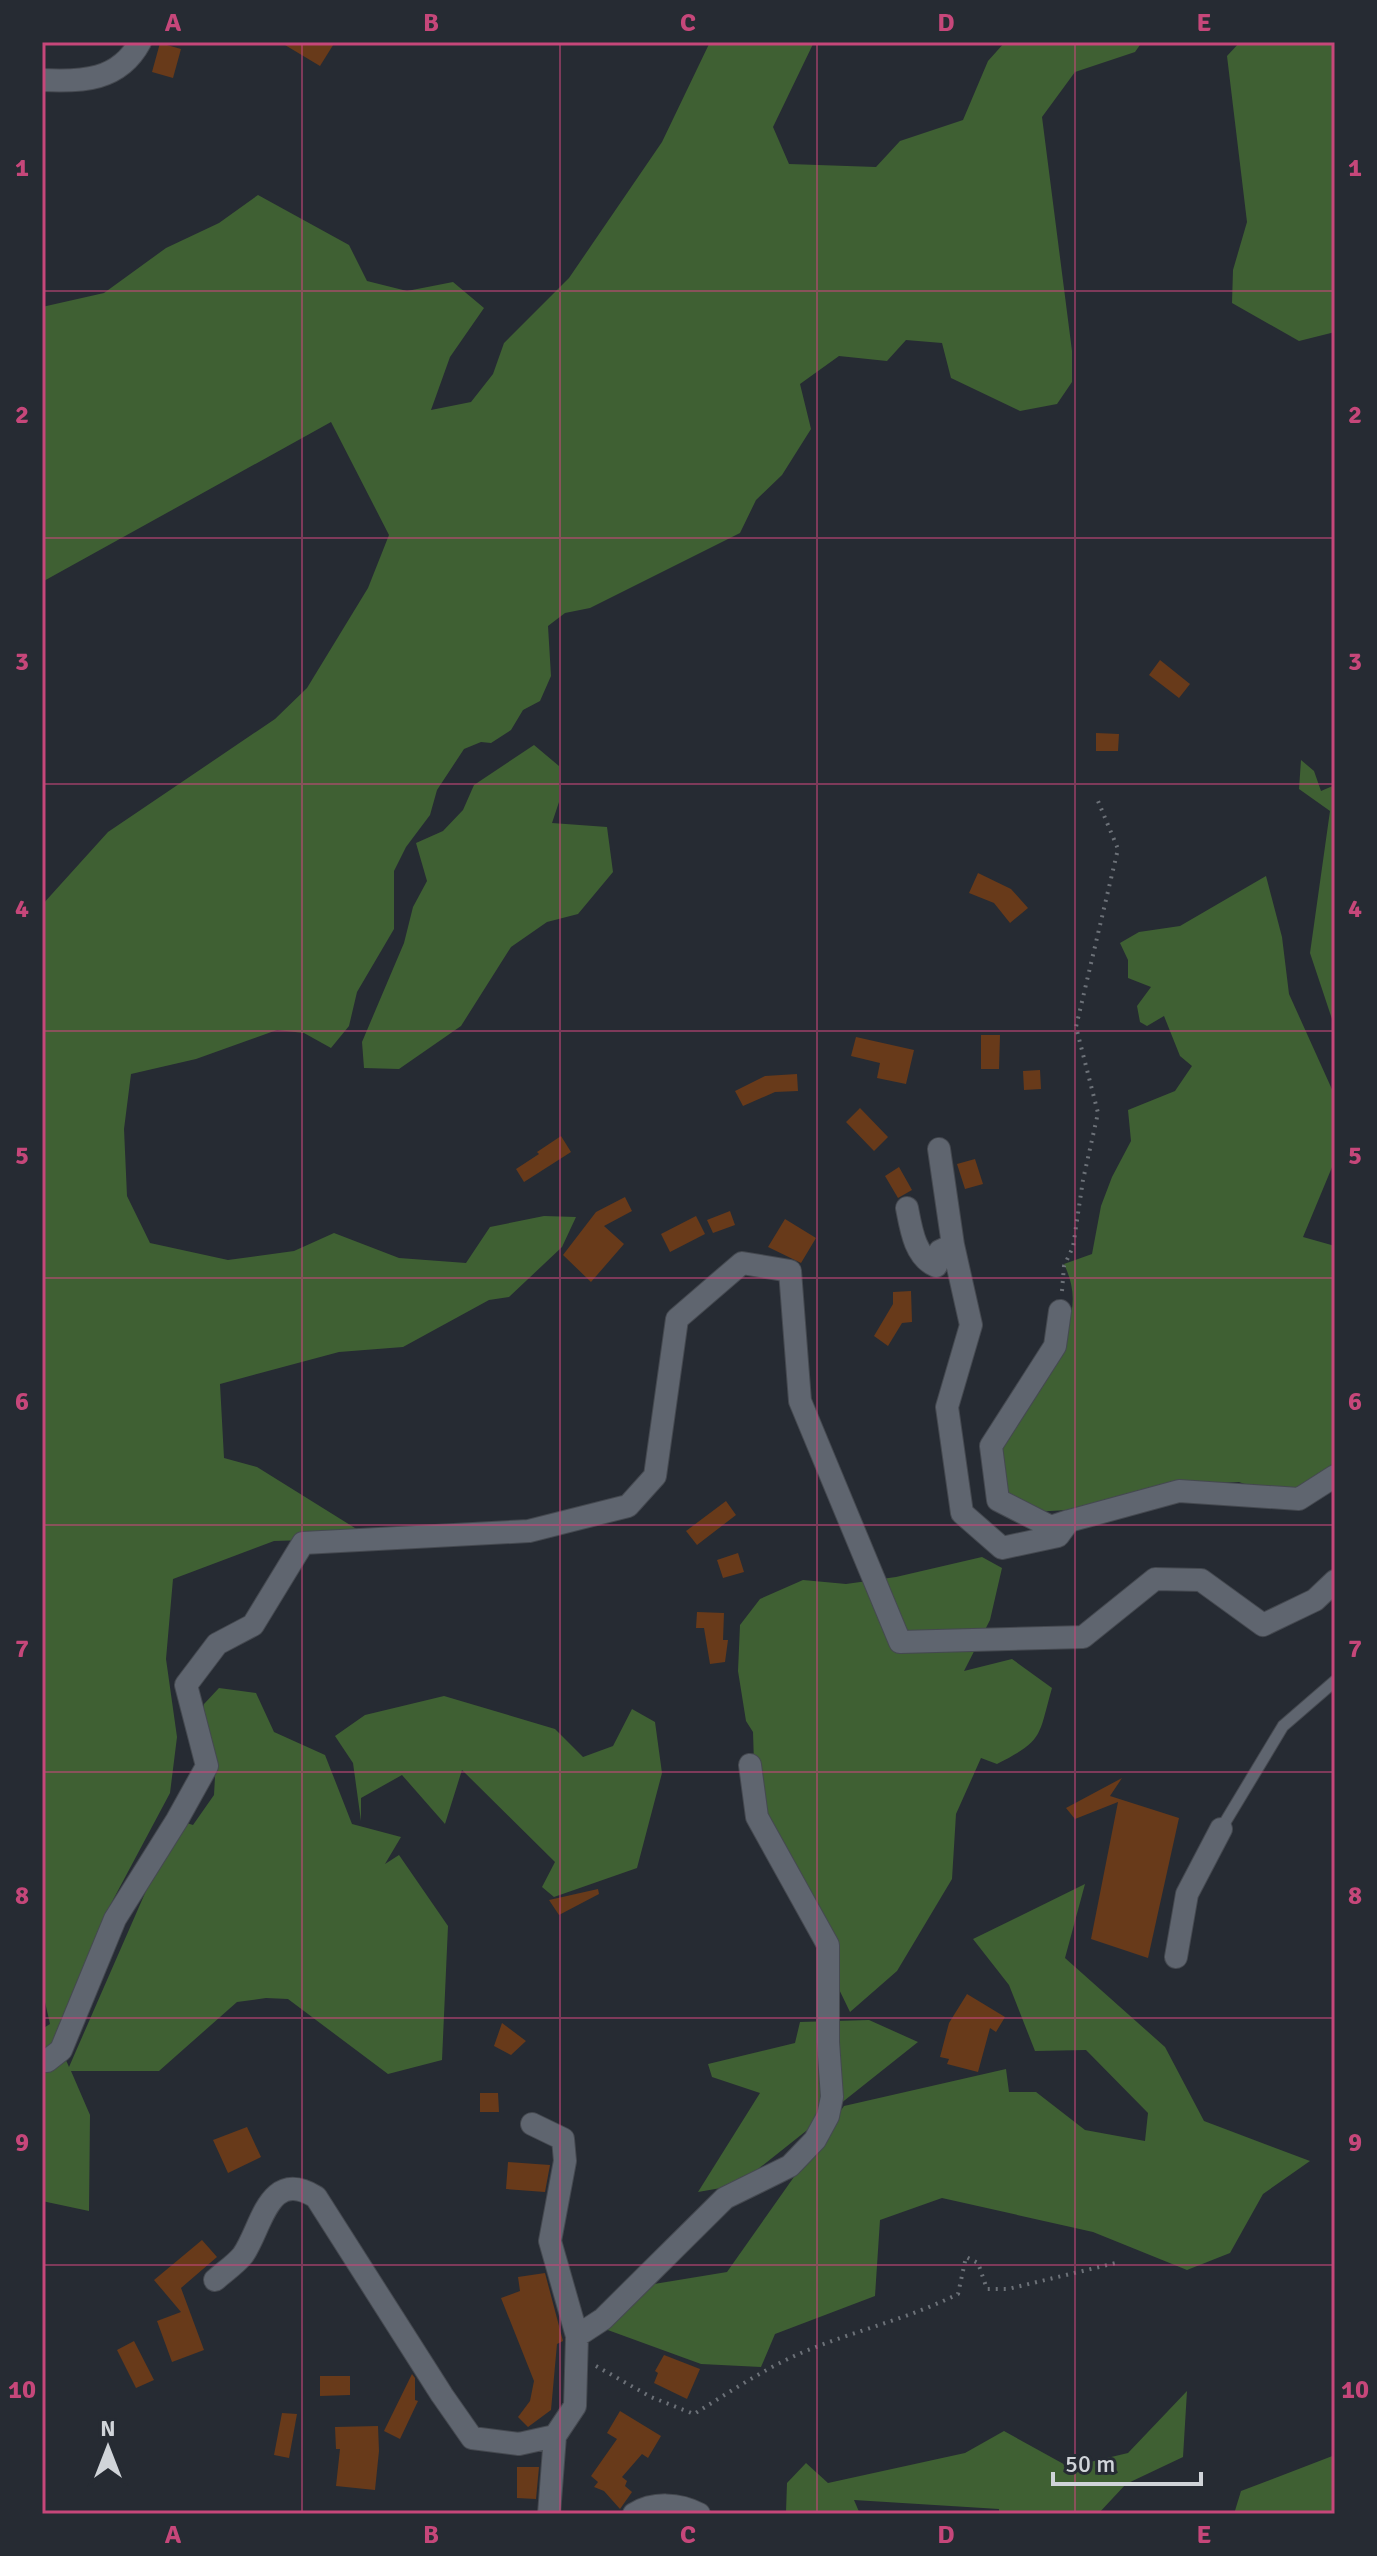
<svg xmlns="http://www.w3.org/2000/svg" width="1377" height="2556" font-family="Signika,sans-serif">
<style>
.forest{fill:#3f6033}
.building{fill:#683a1a}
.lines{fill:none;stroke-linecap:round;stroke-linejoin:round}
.lane-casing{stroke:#454950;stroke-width:13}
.street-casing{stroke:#454950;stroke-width:24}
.path{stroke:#6c7178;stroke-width:4;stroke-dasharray:2 6;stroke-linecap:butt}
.lane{stroke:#5f656f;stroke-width:11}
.street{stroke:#5f656f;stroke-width:22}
.grid{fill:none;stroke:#c6477a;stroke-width:2;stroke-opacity:0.55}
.neatline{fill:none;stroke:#c6477a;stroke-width:3}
.grid-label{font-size:26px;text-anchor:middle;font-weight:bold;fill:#c6477a}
</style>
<rect width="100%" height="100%" fill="#262b33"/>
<path class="forest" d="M710 42H814L773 127 789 164 876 167 900 141 963 120 988 61 1005 42H1142L1135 52 1075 72 1042 117 1072 351V382L1057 404 1020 411 951 378 942 343 906 340 887 361 839 356 800 384 811 429 782 475 756 500 740 533 590 608 565 613 548 626 551 676 540 701 523 710 511 730 491 743 481 742 464 749 437 790 430 815 406 847 394 871V929L357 992 349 1026 331 1048 304 1033 277 1030 196 1059 131 1074 124 1129 127 1196 150 1243 228 1260 294 1251 334 1233 399 1258 466 1263 490 1227 544 1216 576 1217 562 1247 509 1297 489 1300 403 1347 339 1352 220 1384 224 1458 257 1467 371 1538 274 1541 173 1579 166 1659 177 1737 170 1793 106 1913 62 2051 69 2067 177 1820 193 1825 214 1795 216 1759 201 1743 204 1704 219 1688 256 1693 274 1732 325 1755 352 1824 401 1837 385 1864 399 1855 448 1926 442 2060 388 2074 288 1999 266 1998 237 2002 159 2071H71L90 2115 89 2211 42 2201V2029L50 2024 42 1989V905L108 832 275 719 307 688 368 588 389 535 331 422 42 582V307L104 293 166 248 219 223 258 195 349 245 367 281 407 291 453 282 484 308 450 357 431 410 471 402 493 374 504 343 569 278 662 142Z
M1240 42H1335V332L1299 341 1232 303 1233 270 1247 222 1227 56Z
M534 745 559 766V802L552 823 607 827 613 872 578 914 547 922 511 947 461 1026 399 1069 364 1068 362 1042 404 943 413 907 427 881 416 843 443 831 463 810 474 785Z
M1301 760 1314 771 1321 791 1335 785V1028L1310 953 1330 811 1299 789Z
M1266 876 1282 937 1289 994 1335 1096V1160L1303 1237 1335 1246V1473L1292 1491 1268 1492 1239 1482 1171 1485 1086 1509 1032 1512 1006 1500 990 1455 1067 1326C1076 1305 1074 1285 1064 1264L1092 1254 1101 1206 1112 1177 1131 1141 1128 1110 1175 1091 1192 1066 1180 1056 1164 1016 1147 1026 1140 1022 1137 1006 1151 987 1128 978V960L1120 943 1139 932 1180 926Z
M982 1557 1002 1568 990 1620 964 1671 1012 1659 1052 1688C1038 1737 1044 1740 997 1764L981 1758 956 1814 952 1879 897 1971 850 2012 818 1946 789 1898 755 1794 753 1732 746 1721 738 1671 740 1625 760 1599 803 1580 846 1584 896 1577Z
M444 1696 555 1729 583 1757 613 1746 632 1709 655 1722 662 1773 637 1868 554 1897 542 1887 555 1862 462 1770 445 1824 402 1775 361 1798V1821L353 1763 335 1736 365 1715Z
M1085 1884 1065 1958 1165 2047 1204 2121 1310 2161 1263 2194 1230 2253 1187 2270 1093 2232 942 2198 880 2220 875 2296 775 2334 761 2367 701 2364 605 2329 648 2285 727 2272 844 2106 1006 2069 1009 2092H1036L1085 2130 1145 2141 1148 2113 1086 2050 1035 2051 1009 1985 973 1939Z
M869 2020 918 2042 738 2185 698 2192 760 2093 712 2077 708 2064 795 2043 800 2022Z
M1187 2391 1183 2457 1126 2484 1098 2514H999V2509L854 2500 860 2514H774L786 2512 787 2483 806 2463 828 2483 965 2453 1004 2431 1069 2467 1128 2453Z
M1335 2455V2514H1234L1241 2491Z"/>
<path class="building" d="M280 42H335L320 66Z
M160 43 181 49 173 78 152 72Z
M1160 660 1190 684 1179 698 1149 675Z
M1096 733 1119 734 1118 751H1096Z
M978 873 1011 889 1028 908 1010 923 994 903 969 893Z
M981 1035H1000L999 1069H981Z
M856 1037 914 1050 906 1084 877 1078 880 1063 851 1056Z
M1040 1070 1041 1089 1024 1090 1023 1071Z
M797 1074 798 1091 775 1092 743 1106 735 1091 765 1076Z
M860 1108 888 1137 874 1151 846 1122Z
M561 1136 571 1152 524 1182 516 1169 539 1154 537 1152Z
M975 1159 983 1184 965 1189 957 1164Z
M899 1167 912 1190 898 1198 885 1176Z
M625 1197 632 1211 604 1226 624 1244 591 1282 563 1255 596 1212Z
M730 1211 735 1225 713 1233 707 1220Z
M696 1216 705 1234 670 1252 661 1234Z
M785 1219 816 1238 801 1263 768 1247Z
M911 1291 912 1322 902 1323 888 1346 874 1336 893 1304V1292Z
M726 1501 736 1515 697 1545 686 1531Z
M738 1553 744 1572 723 1578 717 1560Z
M697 1612 724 1613 723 1640H728L725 1662 710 1664 704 1628H696Z
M1122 1778 1110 1796 1179 1818 1148 1958 1091 1939 1118 1802 1075 1819 1066 1808Z
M598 1889 599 1894 559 1915 549 1900Z
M967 1994 1005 2017 996 2032 990 2028 978 2072 947 2064 949 2059 940 2057 949 2023Z
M502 2023 526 2041 511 2055 494 2046Z
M480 2093H498L499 2112H480Z
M247 2127 261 2157 228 2173 213 2140Z
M508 2162 550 2165 545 2192 506 2189Z
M202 2240 217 2257 181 2288 204 2350 172 2362 157 2321 181 2312 154 2280Z
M545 2273 563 2341 557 2344 551 2410 528 2427 518 2417 530 2401 534 2381 501 2298 520 2291 518 2277Z
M134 2341 154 2380 136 2388 117 2350Z
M664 2355 700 2369 687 2399 654 2383 658 2373 655 2371Z
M412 2374 415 2378V2400L418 2401 400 2439 384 2431Z
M320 2376H350V2395L320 2396Z
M620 2411 661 2436 648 2458 642 2454 622 2477 627 2481 625 2486 632 2492 620 2509 604 2491 594 2487 598 2482 591 2476 617 2439 607 2433Z
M282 2413 297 2414 289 2458 274 2455Z
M378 2426 379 2451 375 2490 336 2486 340 2449H336L335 2427Z
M517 2467H539L536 2499 517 2498Z"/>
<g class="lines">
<defs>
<path id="lane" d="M1221 1829 1283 1726 1335 1681"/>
<path id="street" d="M42 80C82 82 119 81 140 42
M939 1149 953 1245 971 1325 947 1407 962 1513 1002 1548 1058 1536 1069 1521 1179 1491 1299 1499 1335 1476
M907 1208C911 1229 915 1257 936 1266L940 1251 953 1245
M1060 1311 1055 1346 991 1446 998 1500 1051 1527 1069 1521
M1176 1957 1187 1894 1221 1829
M42 2061H47L61 2050 115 1919 177 1820 207 1766 186 1685 217 1644 253 1625 303 1543 529 1531 628 1506 655 1476 677 1319 742 1263 790 1271 800 1401 900 1642 1083 1637 1155 1579 1201 1580 1263 1625 1315 1600 1335 1581
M215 2280C224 2272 236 2264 243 2255 262 2228 268 2167 316 2197L442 2395 472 2438 519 2444 555 2436 575 2406 577 2336 550 2241 565 2161 563 2139 532 2124
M577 2336 603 2319 725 2198 790 2166 815 2140 828 2116 832 2097 828 2042V1945L757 1817 750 1765
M549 2514 555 2436
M634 2514C653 2502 679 2503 699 2514"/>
</defs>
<use href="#lane" class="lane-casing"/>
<use href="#street" class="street-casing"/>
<path class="path" d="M1062 1291 1064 1266 1073 1247 1083 1180 1098 1113 1076 1027 1118 849 1098 801
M596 2366 651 2397 694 2414C728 2393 764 2369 801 2353 853 2331 908 2319 958 2294L966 2257 978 2263 987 2289H1008L1120 2262"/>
<use href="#lane" class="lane"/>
<use href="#street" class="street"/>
</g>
<path class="grid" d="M302 42V2514M560 42V2514M817 42V2514M1075 42V2514M42 291H1335M42 538H1335M42 784H1335M42 1031H1335M42 1278H1335M42 1525H1335M42 1772H1335M42 2018H1335M42 2265H1335"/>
<rect width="1377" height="2556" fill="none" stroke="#262b33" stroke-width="88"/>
<g transform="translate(108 2448)" stroke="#262b33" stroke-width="6" paint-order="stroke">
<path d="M0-6L14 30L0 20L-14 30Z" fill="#d0d4d9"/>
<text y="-12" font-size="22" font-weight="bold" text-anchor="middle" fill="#d0d4d9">N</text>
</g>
<path d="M1053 2472v12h148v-12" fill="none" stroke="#d0d4d9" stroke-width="4"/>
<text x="1065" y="2472" font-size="24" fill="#d0d4d9" stroke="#262b33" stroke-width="6" paint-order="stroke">50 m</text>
<rect x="44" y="44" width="1289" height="2468" class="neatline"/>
<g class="grid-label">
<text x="173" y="31">A</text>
<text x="431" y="31">B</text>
<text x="688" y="31">C</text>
<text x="946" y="31">D</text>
<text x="1204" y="31">E</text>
<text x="22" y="176">1</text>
<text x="1355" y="176">1</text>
<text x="22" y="423">2</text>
<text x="1355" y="423">2</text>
<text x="22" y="670">3</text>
<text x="1355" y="670">3</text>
<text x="22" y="917">4</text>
<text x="1355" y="917">4</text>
<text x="22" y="1164">5</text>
<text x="1355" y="1164">5</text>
<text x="22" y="1410">6</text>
<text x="1355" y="1410">6</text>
<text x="22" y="1657">7</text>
<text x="1355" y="1657">7</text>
<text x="22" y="1904">8</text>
<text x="1355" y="1904">8</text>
<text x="22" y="2151">9</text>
<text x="1355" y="2151">9</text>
<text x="22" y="2398">10</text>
<text x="1355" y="2398">10</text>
<text x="173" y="2543">A</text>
<text x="431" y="2543">B</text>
<text x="688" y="2543">C</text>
<text x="946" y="2543">D</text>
<text x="1204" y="2543">E</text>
</g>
</svg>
